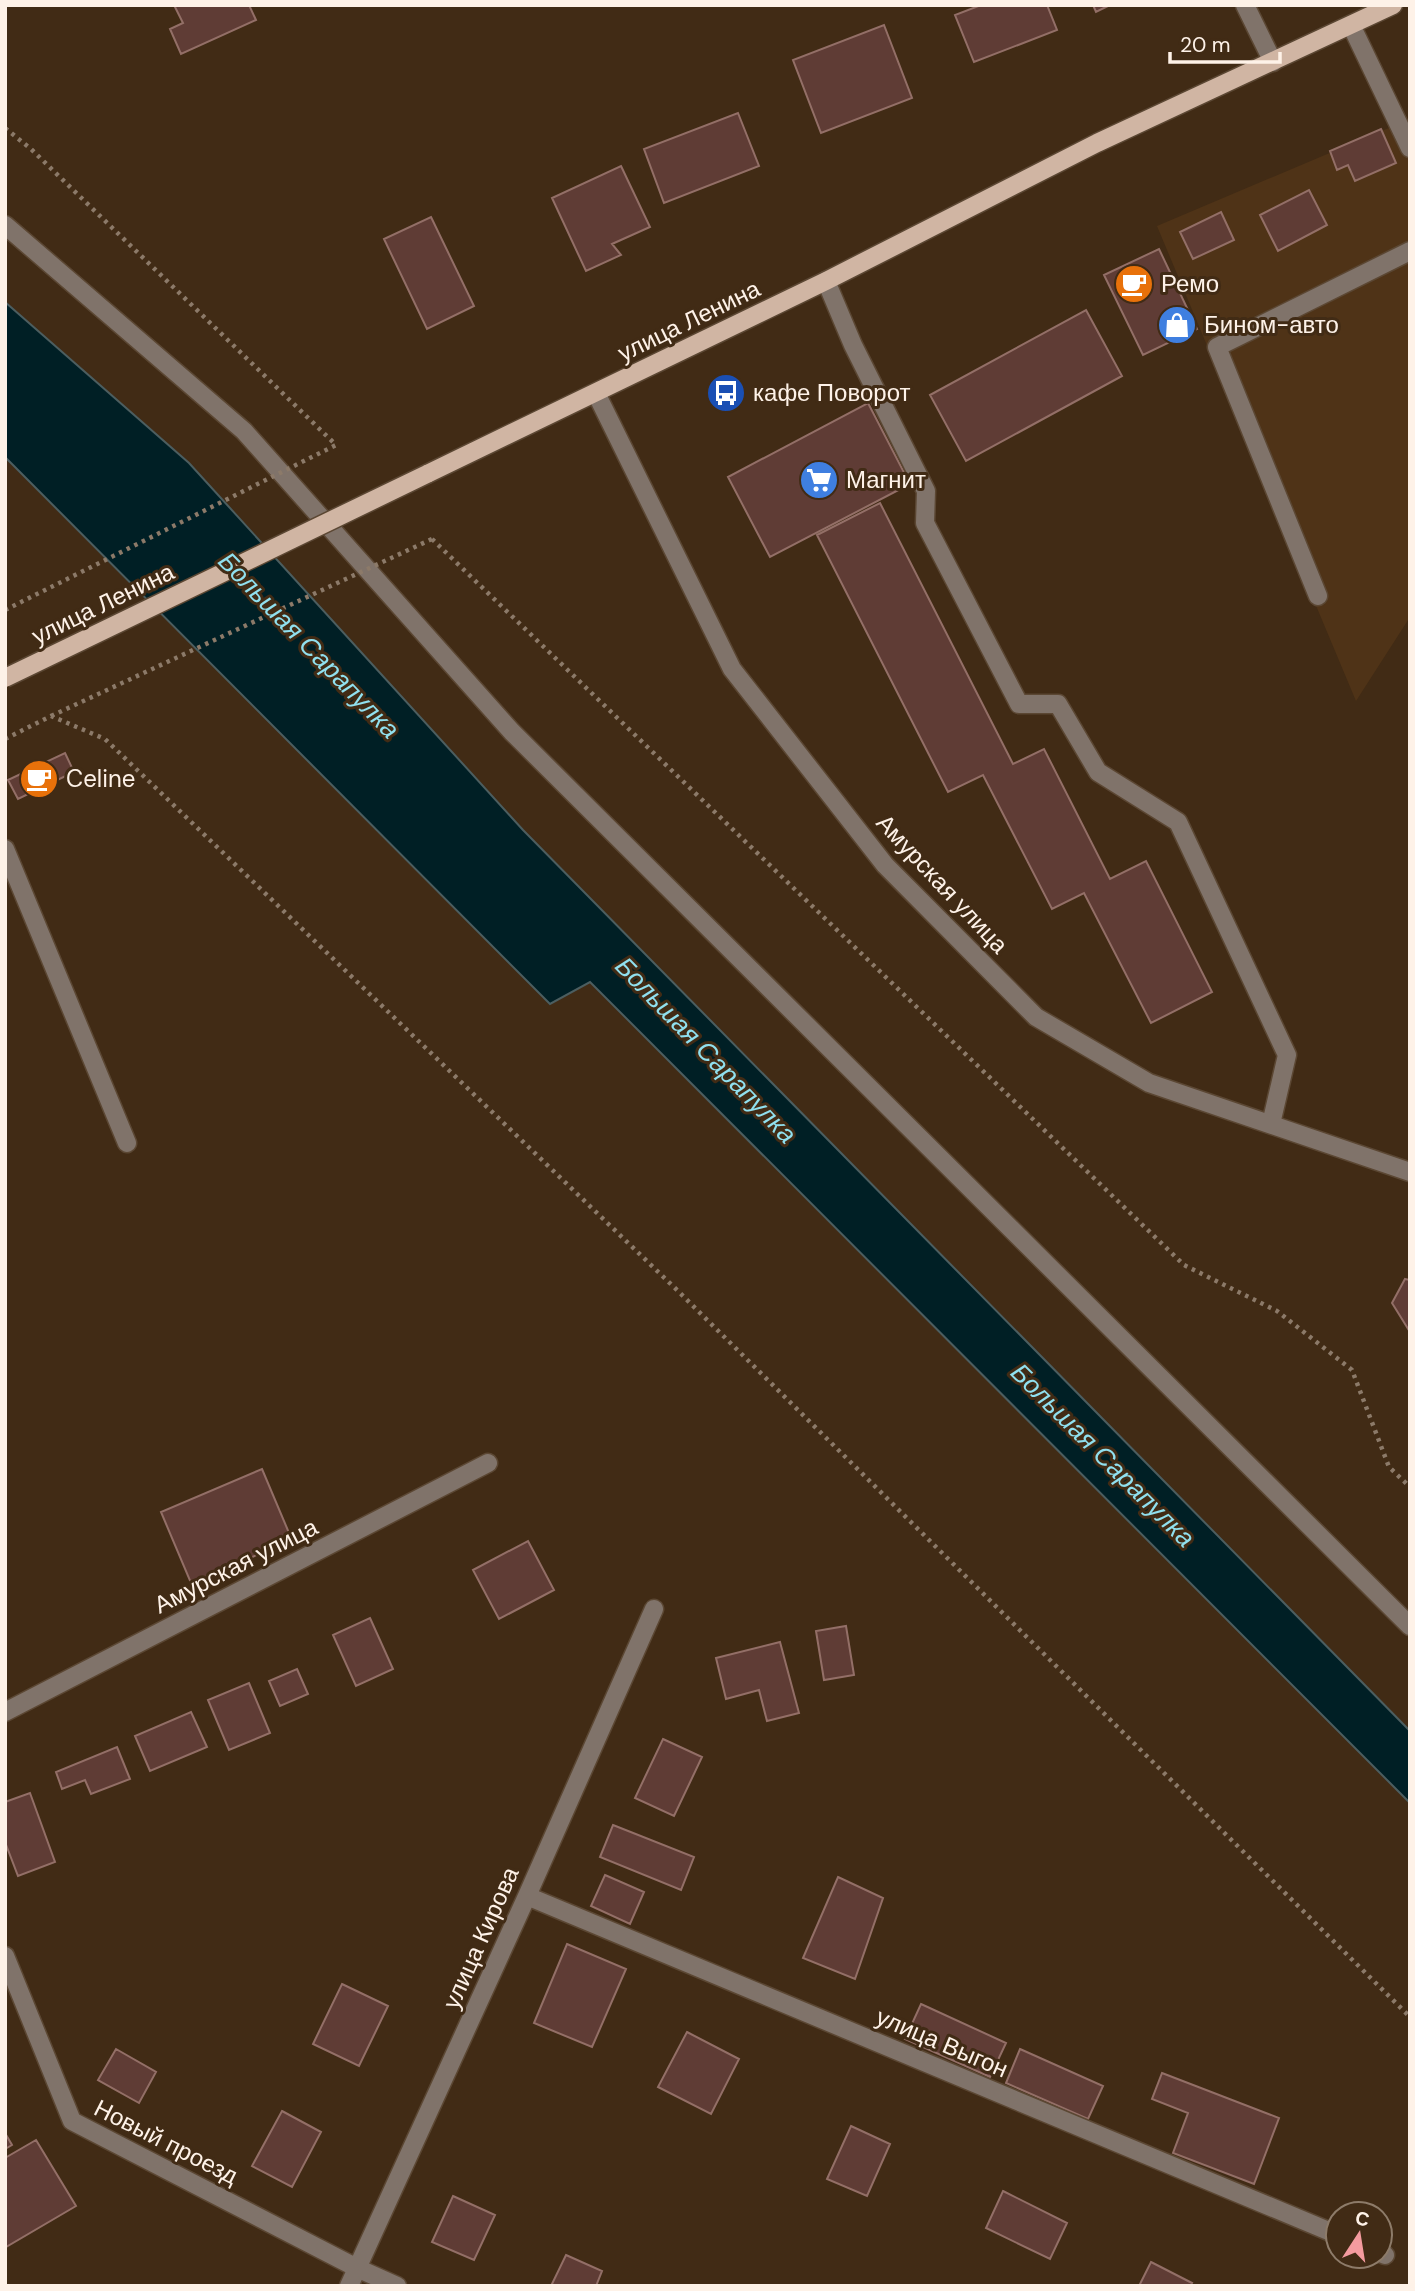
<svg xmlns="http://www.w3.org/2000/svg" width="1415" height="2291" font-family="'DM Sans',sans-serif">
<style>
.built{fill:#4f3317}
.water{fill:#001f25;stroke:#4c5e60;stroke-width:2}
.building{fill:#5f3c35;stroke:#936f67;stroke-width:2}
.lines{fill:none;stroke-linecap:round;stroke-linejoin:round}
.minor-casing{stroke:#5b4733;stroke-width:21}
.major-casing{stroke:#5b4733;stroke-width:21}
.path{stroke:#8c7a69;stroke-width:4.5;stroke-dasharray:3.5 5;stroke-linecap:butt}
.minor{stroke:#80736a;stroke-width:18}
.major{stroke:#d0b5a3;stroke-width:18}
.major-bridge-casing{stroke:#5b4733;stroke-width:21;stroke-linecap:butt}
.path-bridge{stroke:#8c7a69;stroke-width:4.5;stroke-dasharray:3.5 5;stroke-linecap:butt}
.major-bridge{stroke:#d0b5a3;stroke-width:18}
.labels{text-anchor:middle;stroke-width:6;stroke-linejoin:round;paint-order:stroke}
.poi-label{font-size:24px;fill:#fef2e8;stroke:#412b15;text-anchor:start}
.street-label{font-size:24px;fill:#fef2e8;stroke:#412b15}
.water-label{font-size:26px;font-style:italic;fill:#90e0ef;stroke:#412b15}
</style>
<rect width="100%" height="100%" fill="#412b15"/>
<path class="built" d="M1410 119V617L1356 701 1157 226Z"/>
<path class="water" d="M5 302 189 463 523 830 1410 1731V1803L590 982 550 1004 5 457Z"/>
<path class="building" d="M174 5H249L256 20 181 54 170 29 183 23Z
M981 5H1047L1057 30 974 62 955 15Z
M1093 5H1110L1096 12Z
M884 25 912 98 821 133 793 60Z
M738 113 759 166 664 203 644 149Z
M1381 129 1396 163 1355 181 1348 165 1337 170 1330 151Z
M621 166 650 227 612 244 621 255 586 271 552 198Z
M1309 190 1327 225 1278 251 1260 215Z
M1221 212 1234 240 1193 259 1180 232Z
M431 217 474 306 427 329 384 239Z
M1159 249 1197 329 1143 355 1104 275Z
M1086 310 1122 376 966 461 930 395Z
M868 403 910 484 770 557 728 477Z
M880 503 1013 764 1044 749 1110 879 1146 861 1212 992 1151 1023 1084 893 1052 909 983 775 948 792 817 535Z
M65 753 74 772 18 799 8 780Z
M1405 1279 1410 1280V1332L1392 1303Z
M262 1469 292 1540 191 1583 161 1512Z
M528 1541 554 1590 499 1619 473 1570Z
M370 1618 393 1669 356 1686 333 1635Z
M846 1626 854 1675 824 1680 816 1631Z
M780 1642 799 1713 767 1721 759 1690 726 1699 716 1658Z
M297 1669 308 1694 280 1706 269 1681Z
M249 1683 270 1733 229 1750 208 1700Z
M191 1712 207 1747 150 1771 135 1736Z
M663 1739 702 1757 674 1816 635 1798Z
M117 1747 130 1779 91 1794 85 1780 62 1789 56 1772Z
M30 1793 55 1862 18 1876 5 1842V1802Z
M613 1825 694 1857 681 1890 600 1857Z
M605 1875 644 1892 630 1924 591 1906Z
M838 1877 883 1898 855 1979 803 1958Z
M567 1944 626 1969 592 2047 534 2023Z
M342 1984 388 2006 359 2066 313 2044Z
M921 2004 1006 2043 990 2077 905 2039Z
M687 2032 739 2059 711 2114 658 2087Z
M116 2049 156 2072 139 2103 98 2080Z
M1020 2049 1103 2086 1088 2119 1006 2083Z
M1162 2073 1279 2118 1254 2184 1173 2153 1188 2113 1152 2099Z
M282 2111 321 2132 292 2187 252 2166Z
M851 2126 890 2144 867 2196 827 2179Z
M5 2133 12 2145 5 2149Z
M36 2140 76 2206 6 2247 5 2158Z
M1003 2191 1067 2223 1050 2259 986 2228Z
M453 2196 495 2215 474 2260 432 2242Z
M566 2255 602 2271 596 2286H551Z
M1151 2262 1192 2283 1190 2286H1139Z"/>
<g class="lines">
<defs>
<path id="minor" d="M1245 5 1273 62
M1351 25 1410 148
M5 225 244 431 512 732 1410 1626
M826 281 853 345 926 491 925 523 1019 704H1058L1098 772 1178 822 1287 1055 1271 1124
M596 393 732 669 885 865 1036 1017 1149 1083 1410 1172
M1318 596 1217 347 1410 251
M5 849 127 1143
M5 1712 488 1463
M527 1896 1338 2235
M5 1956 72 2121 357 2268 397 2286
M1380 2253 1385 2255
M349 2286 527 1896 654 1609"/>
<path id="major" d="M427 474 826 281 1097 143 1393 5"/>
</defs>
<use href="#minor" class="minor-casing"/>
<use href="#major" class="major-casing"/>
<path class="path" d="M5 128 31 149 336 445
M432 539 1184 1265 1277 1311 1352 1370 1389 1467 1410 1487
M5 739 51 716 105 739 678 1291 1410 2017"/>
<use href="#minor" class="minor"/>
<use href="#major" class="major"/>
<defs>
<path id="major-bridge" d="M5 678 427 474"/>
</defs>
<use href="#major-bridge" class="major-bridge-casing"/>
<path class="path-bridge" d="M5 610 336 445
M51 716 432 539"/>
<use href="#major-bridge" class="major-bridge"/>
</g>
<defs>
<symbol id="cafe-disc" viewBox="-11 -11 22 22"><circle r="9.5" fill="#e8710a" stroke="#412b15"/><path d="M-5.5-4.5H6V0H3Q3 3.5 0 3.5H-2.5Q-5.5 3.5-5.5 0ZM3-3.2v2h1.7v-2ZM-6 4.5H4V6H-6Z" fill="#fff"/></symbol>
<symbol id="shop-disc" viewBox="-11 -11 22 22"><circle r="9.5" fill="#3f7fe0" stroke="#412b15"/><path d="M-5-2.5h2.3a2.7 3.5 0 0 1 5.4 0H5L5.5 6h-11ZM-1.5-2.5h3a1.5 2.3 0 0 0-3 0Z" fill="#fff"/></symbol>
<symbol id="bus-disc" viewBox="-11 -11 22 22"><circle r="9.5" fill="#1a4fb4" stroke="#412b15"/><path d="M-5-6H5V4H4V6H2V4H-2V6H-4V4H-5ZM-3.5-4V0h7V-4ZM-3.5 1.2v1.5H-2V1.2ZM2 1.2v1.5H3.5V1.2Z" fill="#fff"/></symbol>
<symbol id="supermarket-disc" viewBox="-11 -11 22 22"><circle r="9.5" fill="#3f7fe0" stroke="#412b15"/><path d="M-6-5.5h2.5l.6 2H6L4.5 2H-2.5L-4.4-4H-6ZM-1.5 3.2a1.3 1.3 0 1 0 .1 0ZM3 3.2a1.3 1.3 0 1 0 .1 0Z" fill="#fff"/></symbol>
</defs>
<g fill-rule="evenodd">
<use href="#cafe-disc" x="1112" y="262" width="44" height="44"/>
<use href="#shop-disc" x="1155" y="303" width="44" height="44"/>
<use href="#bus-disc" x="704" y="371" width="44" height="44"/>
<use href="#supermarket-disc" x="797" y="458" width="44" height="44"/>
<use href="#cafe-disc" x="17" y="757" width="44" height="44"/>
</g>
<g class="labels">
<g class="poi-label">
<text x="1161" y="292">Ремо</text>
<text x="1204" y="333">Бином-авто</text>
<text x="753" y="401">кафе Поворот</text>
<text x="846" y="488">Магнит</text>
<text x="66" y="787">Celine</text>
</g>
<g class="street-label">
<text transform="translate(689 321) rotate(-26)" y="8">улица Ленина</text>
<text transform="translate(103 604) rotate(-26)" y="8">улица Ленина</text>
<text transform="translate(942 884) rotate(47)" y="8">Амурская улица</text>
<text transform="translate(236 1566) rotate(-27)" y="8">Амурская улица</text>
<text transform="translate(481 1938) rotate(-66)" y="8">улица Кирова</text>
<text transform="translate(942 2043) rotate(23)" y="8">улица Выгон</text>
<text transform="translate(166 2142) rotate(27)" y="8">Новый проезд</text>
</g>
<g class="water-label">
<text transform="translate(309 645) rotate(46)" y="9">Большая Сарапулка</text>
<text transform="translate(706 1050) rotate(46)" y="9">Большая Сарапулка</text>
<text transform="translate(1103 1455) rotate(45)" y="9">Большая Сарапулка</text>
</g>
</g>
<rect width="1415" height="2291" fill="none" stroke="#fef2e8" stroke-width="14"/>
<g transform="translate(1359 2235) rotate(12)"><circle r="33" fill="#412b15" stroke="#8d7b69" stroke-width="2"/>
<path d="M0-5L12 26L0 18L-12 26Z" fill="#f49b9f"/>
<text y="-10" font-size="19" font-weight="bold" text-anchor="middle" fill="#fef2e8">С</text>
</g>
<path d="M1170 52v10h110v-10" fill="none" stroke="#fef2e8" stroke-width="3.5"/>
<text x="1180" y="52" font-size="21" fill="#fef2e8" stroke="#412b15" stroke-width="5" paint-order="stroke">20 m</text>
</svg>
